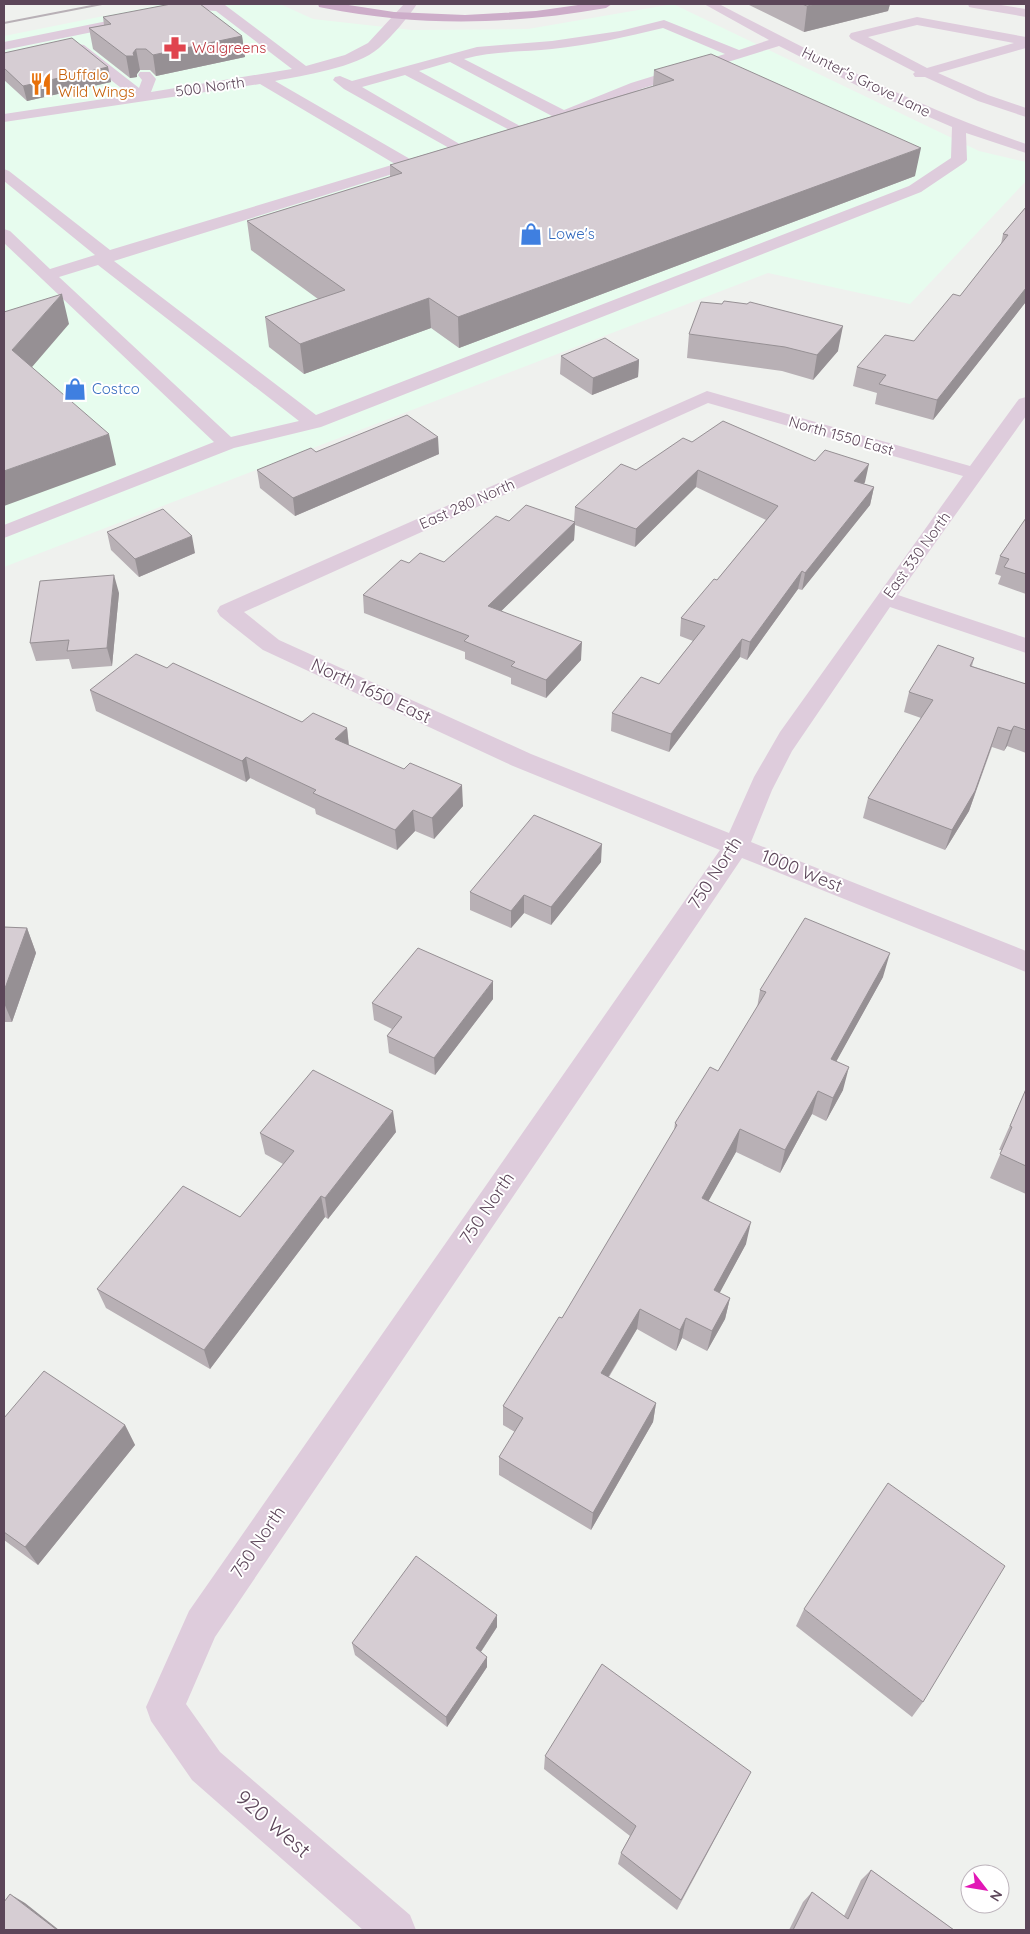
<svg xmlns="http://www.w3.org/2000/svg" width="1030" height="1934" font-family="Quicksand,sans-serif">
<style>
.commercial{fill:#e7fcee}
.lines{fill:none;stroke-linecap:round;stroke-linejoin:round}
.minor{fill:#deccdc;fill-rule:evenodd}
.major{fill:#cdadc9;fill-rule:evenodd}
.rail{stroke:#b8b0b6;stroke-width:2}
.wall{fill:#b8b0b5}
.shaded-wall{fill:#969094}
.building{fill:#d6cdd3;stroke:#969094}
.labels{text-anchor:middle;stroke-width:4;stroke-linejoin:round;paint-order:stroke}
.far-health-label{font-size:15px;fill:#be3a42;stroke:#fff;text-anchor:start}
.far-food-label{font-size:15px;fill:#c56008;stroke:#fff;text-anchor:start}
.far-street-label{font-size:15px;fill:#5c4659;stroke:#fff}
.far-shop-label{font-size:15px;fill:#366cbe;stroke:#fff;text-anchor:start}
.street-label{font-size:18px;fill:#5c4659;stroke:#fff}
.near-street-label{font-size:21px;fill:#5c4659;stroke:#fff}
</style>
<rect width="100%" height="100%" fill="#eff1ee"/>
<path class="commercial" d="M164 4H280L313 19 412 30 528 29 673 4 979 151 1026 162V181L910 304 768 273 4 567V36Z"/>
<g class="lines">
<path class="minor" d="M195 4 225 5 306 66 345 55 368 43 404 4H417C407 19 392 36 379 48 356 68 304 75 275 81L410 159 426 154 431 156 434 159 431 162 114 261 316 415 909 186 951 158 952 127 860 87 779 46 641 89 558 122 553 121 551 118 552 116 450 62 419 71 522 127 524 130 522 133 517 134 405 75 362 87 463 146 465 149 463 152 458 153 344 89 333 80 335 77 340 76 352 81 477 47 552 41 620 31 664 20 739 50 769 40 704 4H719C819 56 919 108 1026 144V153L966 133 967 160 964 163 921 192 321 427 234 448 4 538V525L214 442 4 243V229L10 231 50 269 95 255 4 181V169L9 171 110 250 395 164 260 84 4 122V114L130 95 74 51 72 48 79 44 84 45 139 88 142 80 138 75 140 72H150L156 79 151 92 292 69 216 11 203 10 166 17 160 13 161 10ZM663 28 725 54 631 83 564 110 464 59C492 51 523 52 552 49 590 45 626 37 663 28ZM98 265 299 421 231 437 59 277Z
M968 4H995L1026 9V17L974 8 969 7Z
M127 17 133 21 132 24 4 50V42Z
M917 17 1026 37V48L938 73 988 95 1026 108V117L978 101 925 77H915L913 74 915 72 851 39 849 36 851 33ZM917 25 1014 43 927 68 868 37Z
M707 391 970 466 1019 399 1026 397V416L898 595 1026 638V653L890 607 792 751 772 790 751 842 1026 951V972L742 858 215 1637 186 1704 220 1752 410 1915 416 1930H363L192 1780 151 1721 146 1707 189 1611 720 850 513 766 263 650 220 616 217 611 220 606ZM708 403 963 476 780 732 754 777 729 833 531 754 279 640 244 612Z"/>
<path class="major" d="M318 4H342L394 12 465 15 536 11 585 4H612L606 8C509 25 421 27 324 8L319 7Z"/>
<path class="rail" d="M4 23 102 4"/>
</g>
<path class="wall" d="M747 4H890L888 11 804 32Z
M103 17 242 36 245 57 156 76 150 70H140L137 74V77L130 78 93 49 89 28 104 25Z
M4 53 108 67 111 82 27 101 4 80Z
M654 70 915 176 459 348 431 328 304 374 269 347 265 317 318 299 251 250 247 221 390 177V165L653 86Z
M1026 207V303H1025L933 420 875 404 877 393 853 386 857 367 914 341 960 296 1001 244 1003 234Z
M689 334 838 351 813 380 782 371 687 358Z
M561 356 639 360 638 377 592 395 560 374Z
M692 442 815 461 865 482 864 484 874 487 870 505 802 590 798 589 747 660 740 657 669 752 611 731 612 713 659 684 693 641 680 636 681 618 717 580 766 520 696 487 635 547 575 525 574 540 501 611 581 660 546 698 511 684V678L465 659V652L364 613 363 595 409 563 444 562 509 521 574 522 575 507 636 470Z
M316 452 439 454 295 516 260 488 257 470Z
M1026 518V594L998 584 1001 576 995 574 1000 556Z
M107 532 195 553 139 577 111 550Z
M119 593 112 666 72 669 69 659 36 661 30 643Z
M974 658 972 666 1026 684V753L1007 746 1004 751 992 747 969 811 945 850 863 818 868 798 921 718 904 712 909 692Z
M167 668 302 722 347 728 349 745 463 806 434 839 415 831 397 850 316 814 315 809 250 778 246 782 96 711 90 690Z
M601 862 551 925 524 913 511 928 470 910V892Z
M4 927 27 928 36 953 12 1022H4Z
M883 977 836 1061 843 1090 826 1121 812 1114 780 1173 736 1152 708 1201 746 1244 719 1293 730 1298 725 1319 707 1351 682 1338 676 1351 637 1329 609 1377 656 1403 653 1422 591 1530 499 1475V1457L515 1432 503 1425V1406L562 1318 674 1131 675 1123 718 1071 757 1008 760 990Z
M493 999 435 1075 389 1053 387 1036 392 1029 374 1020 372 1003Z
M1026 1089V1194L990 1178 1002 1150H999Z
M396 1132 328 1219 325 1217 210 1369 106 1308 97 1289 240 1217 283 1164 265 1154 260 1133Z
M4 1418 125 1425 135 1445 38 1565 4 1540Z
M804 1609 923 1702 912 1717 796 1626Z
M497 1627 481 1652 487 1657V1667L447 1727 355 1655 352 1643Z
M545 1756 744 1785 677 1910 618 1864 621 1853 630 1836 544 1769Z
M871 1870 954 1930H789L803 1902 812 1892 844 1916 861 1880Z"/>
<path class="shaded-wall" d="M817 4H890L888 11 804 32 807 6Z
M242 36 245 57 156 76 153 55Z
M136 49 140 70 137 74V77L130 78 126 56 133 53Z
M108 67 111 82 27 101 23 86Z
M921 148 915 176 459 348 458 317Z
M1026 288V296L1025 303 933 420 937 400Z
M62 294 69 324 20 381 12 350Z
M429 298 431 328 304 374 300 344Z
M843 326 838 351 813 380 817 355Z
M639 360 638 377 592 395 593 378Z
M109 434 116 465 4 506V471Z
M438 437 439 454 295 516 293 498Z
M869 464 865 482 851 499 854 481Z
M698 470 696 487 635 547 636 529Z
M874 487 870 505 802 590 805 573Z
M575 522 574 540 488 624V606Z
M192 536 195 553 139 577 135 559Z
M802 571 798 589 747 660 750 642Z
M114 575 119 593 112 666 107 648Z
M742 639 740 657 669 752 671 734Z
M582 642 581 660 546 698V680Z
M1014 726 1007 746 1004 751 1011 731Z
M998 727 969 811 945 850 952 830Z
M347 728 349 749 335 739Z
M246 757 250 778 246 782 242 761Z
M462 785 463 806 434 839 432 818Z
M413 810 415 831 397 850 395 830Z
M602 844 601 862 551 925V907Z
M524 895V913L511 928V911Z
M27 928 36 953 12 1022 4 1003V991Z
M890 953 883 977 825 1082 831 1059Z
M493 981V999L435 1075 434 1058Z
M849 1067 843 1090 826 1121 833 1098Z
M818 1091 812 1114 780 1173 785 1150Z
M393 1111 396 1132 328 1219 325 1198Z
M740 1129 736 1152 698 1220 702 1198Z
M321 1196 325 1217 210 1369 204 1350Z
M751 1222 746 1244 710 1311 714 1290Z
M730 1298 725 1319 707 1351 712 1331Z
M640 1309 637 1329 599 1392 601 1373Z
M686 1318 682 1338 676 1351 680 1330Z
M656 1403 653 1422 591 1530 593 1513Z
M125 1425 135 1445 38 1565 25 1547Z
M497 1615V1627L476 1659V1648Z
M487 1657V1667L447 1727 446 1717Z
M10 1894 25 1903 59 1930H57Z"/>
<path class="building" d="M171 4H200L242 36 153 55 146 49H136L133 53 134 56H126L89 28 111 24 103 17Z
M802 4H817L807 6Z
M72 38 108 67 23 86 4 68V53Z
M711 54 921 148 458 317 429 298 300 344 265 317 345 290 247 221 402 173 390 165 674 80 654 70Z
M1026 207V288L937 400 879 384 886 375 857 367 885 335 914 341 953 294 960 296 1008 235 1003 234Z
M62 294 12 350 109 434 4 471V312Z
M724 301 747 304 750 302 843 326 817 355 785 347 689 334 701 302 722 304Z
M605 338 639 360 593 378 561 356Z
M407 415 438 437 293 498 257 470 311 448 316 452Z
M723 421 815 461 825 450 869 464 854 481 874 487 805 573 802 571 750 642 742 639 671 734 612 713 641 677 659 684 705 626 681 618 714 579 717 580 778 506 698 470 636 529 575 507 621 464 636 470 683 438 692 442Z
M526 505 575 522 488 606 582 642 546 680 511 666 515 662 464 641 469 636 363 595 401 560 409 563 420 553 444 562 496 516 509 521Z
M163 509 192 536 135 559 107 532Z
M1026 518V574L1004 567 1009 559 1000 556Z
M114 575 107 648 67 651 69 640 30 643 40 581Z
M938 645 974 658 970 666 1026 684V730L1014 726 1011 731 998 727 975 791 952 830 868 798 933 700 909 692Z
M136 654 167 668 173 663 302 722 313 713 347 728 335 739 404 769 410 763 462 785 432 818 413 810 395 830 313 793 316 790 246 757 242 761 90 690Z
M534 815 602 844 551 907 524 895 511 911 470 892Z
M805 918 890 953 831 1059 849 1067 833 1098 818 1091 785 1150 740 1129 702 1198 751 1222 714 1290 730 1298 712 1331 686 1318 680 1330 640 1309 601 1373 656 1403 593 1513 499 1457 523 1418 503 1406 559 1317 562 1318 677 1125 675 1123 710 1067 718 1071 766 992 760 990Z
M4 927 27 928 4 991Z
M418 948 493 981 434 1058 387 1036 402 1017 372 1003Z
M313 1070 393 1111 325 1198 321 1196 204 1350 97 1289 183 1186 240 1217 294 1151 260 1133Z
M1026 1089V1166L1000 1154 1012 1127 1010 1126Z
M44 1371 125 1425 25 1547 4 1532V1418Z
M888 1483 1005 1566 923 1702 804 1609Z
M416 1556 497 1615 476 1648 487 1657 446 1717 352 1643Z
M602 1664 751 1772 681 1900 621 1853 636 1826 545 1756Z
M871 1870 954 1930H793L812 1892 848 1919Z
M10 1894 57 1930H4V1902Z"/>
<defs>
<symbol id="pharmacy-bare" viewBox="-9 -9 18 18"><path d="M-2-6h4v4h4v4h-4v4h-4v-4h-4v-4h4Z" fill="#e0444e" stroke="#fff" stroke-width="2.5" paint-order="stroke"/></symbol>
<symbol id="restaurant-bare" viewBox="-9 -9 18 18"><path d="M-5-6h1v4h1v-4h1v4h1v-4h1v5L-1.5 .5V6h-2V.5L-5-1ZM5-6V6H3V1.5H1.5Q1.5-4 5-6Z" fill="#e8710a" stroke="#fff" stroke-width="2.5" paint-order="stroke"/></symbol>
<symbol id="shop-bare" viewBox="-9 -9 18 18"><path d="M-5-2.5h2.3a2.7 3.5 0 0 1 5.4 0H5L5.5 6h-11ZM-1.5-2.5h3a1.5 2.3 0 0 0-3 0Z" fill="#3f7fe0" stroke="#fff" stroke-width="2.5" paint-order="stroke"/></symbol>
</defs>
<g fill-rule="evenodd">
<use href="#pharmacy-bare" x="159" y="32" width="32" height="32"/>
<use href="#restaurant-bare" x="25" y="68" width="32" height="32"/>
<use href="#shop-bare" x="515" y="218" width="32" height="32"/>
<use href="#shop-bare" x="59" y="373" width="32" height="32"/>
</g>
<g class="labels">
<g class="far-health-label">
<text x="192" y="53">Walgreens</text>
</g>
<g class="far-food-label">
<text x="58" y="80">Buffalo<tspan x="58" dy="17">Wild Wings</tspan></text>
</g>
<g class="far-street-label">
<text transform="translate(866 82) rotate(26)" y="5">Hunter's Grove Lane</text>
<text transform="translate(210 87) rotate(-8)" y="5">500 North</text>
<text transform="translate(841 436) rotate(16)" y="5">North 1550 East</text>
<text transform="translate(467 504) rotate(-24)" y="5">East 280 North</text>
<text transform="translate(917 555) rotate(-54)" y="5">East 330 North</text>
</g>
<g class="far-shop-label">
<text x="548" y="239">Lowe's</text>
<text x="92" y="394">Costco</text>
</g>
<g class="street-label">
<text transform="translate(371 691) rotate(25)" y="6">North 1650 East</text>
<text transform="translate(802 871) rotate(22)" y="6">1000 West</text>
<text transform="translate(715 873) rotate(-57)" y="6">750 North</text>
<text transform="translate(487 1208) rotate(-56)" y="6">750 North</text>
<text transform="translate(258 1542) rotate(-56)" y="6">750 North</text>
</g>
<g class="near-street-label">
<text transform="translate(273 1824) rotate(41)" y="7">920 West</text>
</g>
</g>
<rect width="1030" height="1934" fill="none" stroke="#5c4659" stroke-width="10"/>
<g transform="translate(985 1889) rotate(121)"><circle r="24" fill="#ffffff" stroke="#beb5bd"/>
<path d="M0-4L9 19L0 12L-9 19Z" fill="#e217b6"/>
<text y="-8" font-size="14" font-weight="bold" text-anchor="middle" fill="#5c4659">N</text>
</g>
</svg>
